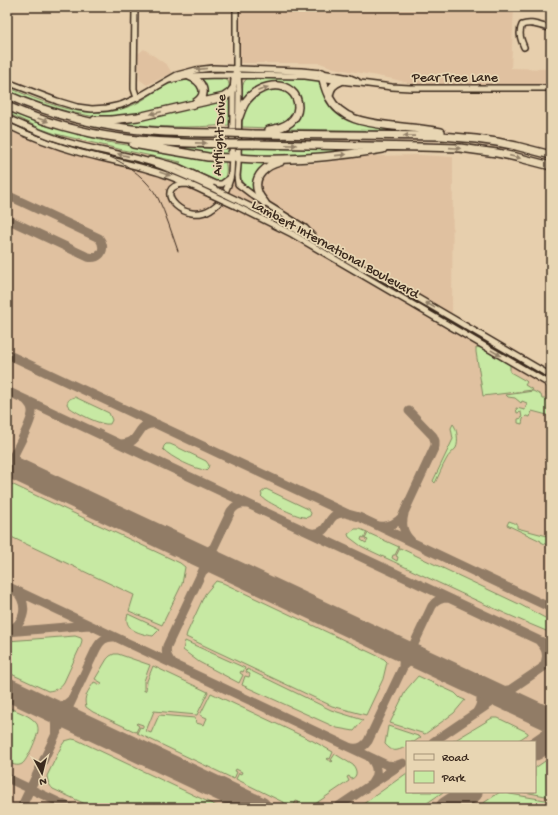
<svg xmlns="http://www.w3.org/2000/svg" width="558" height="815" font-family="'Gochi Hand',sans-serif">
<style>
.built{fill:#e0c1a0;fill-rule:evenodd}
.green{fill:#c7e9a3;stroke:#818a60}
.lines{fill:none;stroke-linecap:round;stroke-linejoin:round}
.taxiway{stroke:#917c66;stroke-width:9}
.runway{stroke:#917c66;stroke-width:23}
.minor-casing{stroke:#3b2a1e;stroke-width:8}
.highway-casing{stroke:#3b2a1e;stroke-width:10}
.minor{stroke:#e8d6b3;stroke-width:5}
.highway{stroke:#e8d6b3;stroke-width:7}
.tram{stroke:#3b2a1e;stroke-width:1}
.minor-bridge-casing{stroke:#3b2a1e;stroke-width:8;stroke-linecap:butt}
.highway-bridge-casing{stroke:#3b2a1e;stroke-width:10;stroke-linecap:butt}
.minor-bridge{stroke:#e8d6b3;stroke-width:5}
.highway-bridge{stroke:#e8d6b3;stroke-width:7}
.oneway{fill:#928068}
.labels{text-anchor:middle;stroke-width:3.5;stroke-linejoin:round;paint-order:stroke}
.street-label{font-size:14px;fill:#3b2a1e;stroke:#e8d6b3}
</style>
<rect width="100%" height="100%" fill="#e7cfad"/>
<filter id="ink" filterUnits="userSpaceOnUse"><feTurbulence type="fractalNoise" baseFrequency=".025" numOctaves="2"/><feDisplacementMap in="SourceGraphic" scale="8" xChannelSelector="R" yChannelSelector="G"/><feConvolveMatrix kernelMatrix="1 2 1 2 8 2 1 2 1" color-interpolation-filters="sRGB"/></filter>
<g filter="url(#ink)">
<path class="built" d="M239 7H514L511 68 549 69V84H412L393 79 334 68 320 63H239Z
M144 49 167 65 172 73 147 85 140 80 138 54Z
M7 114 35 127 59 135 140 154 184 163 243 166H283L323 163 373 156 420 155 453 157V171L452 314 551 372V808H7ZM407 742H535V792H407Z"/>
<path class="green" d="M199 78H223L228 81C230 86 229 89 227 92L203 100Z
M248 78H291L317 80 320 81 337 112 411 131 283 129 291 125 298 98 274 84 243 102 242 101C243 93 240 83 248 78Z
M188 79 193 80 201 90 195 101 134 116 96 117 70 112 52 107 32 100 7 90V89H12C50 105 92 123 133 105 147 99 158 88 172 83V84H173L174 82 187 80Z
M275 87 290 93 296 105 291 120 271 128 242 127 243 110 256 94Z
M229 97V125C191 128 152 128 115 122Z
M7 111 44 125 107 142 140 147 225 161C227 167 227 177 222 182L217 183 181 166 169 161 180 163 181 162 123 150 56 134 42 129 7 113Z
M167 147 228 149V154L221 156Z
M256 148 367 150 309 157H245L241 154V149H255Z
M242 161H250V162L272 163 265 167 255 192C238 182 241 181 241 163Z
M478 347 482 348 510 365V372L526 381 527 382 525 385 533 390 483 396 476 352V348Z
M533 391 541 395 542 399H546L547 401 548 400 547 398 548 397 546 393 551 395V416L532 411 530 417 526 416 523 419 522 424 518 423V419L522 418 521 412 517 413 516 408 525 410 527 403 522 401 521 403 515 398 508 397 506 395Z
M75 397 109 413 112 420 110 424C101 426 77 413 69 407L67 404C68 400 70 398 75 397Z
M453 424C457 428 459 442 456 448 453 452 448 455 446 460 442 467 439 475 435 483L433 481 453 439 451 428Z
M166 444H170L177 447 206 461 209 465 208 468 206 470C196 470 170 457 163 449L164 446Z
M7 482 180 563 185 567 182 584 162 625 129 611 134 595 7 535Z
M266 489 308 509 311 513 310 516C307 517 307 518 304 517 295 516 266 502 261 496L262 495 261 493Z
M509 521 517 524V528L551 537V547L541 542V541L507 525Z
M355 529H360L367 532 364 538 362 537 361 540 366 543 368 540 365 539 368 533 399 547 395 555H393L392 558 397 561 398 557 396 556 400 548 519 604 547 619 551 623V633C490 608 431 579 371 551L361 546 349 537 348 534 352 531Z
M216 581 223 583 384 659 387 662 383 679 366 715 332 706 186 637 187 633 205 594Z
M128 614 160 629 153 636C141 634 122 630 128 614Z
M75 636 81 638 82 640 81 645 64 682C60 688 56 690 48 691L7 672V641Z
M185 641 245 668 243 672 241 671 240 673 243 675 239 683 199 662 183 650Z
M114 654H118L150 665 144 681V691L146 690 147 681 153 666 208 692 197 715 154 711 146 731 151 733 159 715 195 718 196 723 204 725 207 718 200 715 211 693 313 741 333 752 330 759 328 758 327 759 332 762 333 761 331 760 335 754 353 765C357 770 358 777 351 779L349 776 347 777 349 781 312 806 309 808H296L299 802 296 801 293 807 236 779 239 773 241 774 242 772 236 769 235 771 237 772 234 779 137 733 140 727 143 728V725L137 723 136 724 139 726 136 732 93 712 86 707C83 696 88 692 94 682L101 685 102 683 95 679 107 659 110 656Z
M247 669 331 710 363 720 354 731 337 728 242 685 245 676 249 677 250 674 246 672Z
M418 676 455 693 460 698 465 700 454 713 425 734 390 723 406 690Z
M7 707C16 711 31 715 37 724 38 727 38 728 38 730 38 736 27 761 22 764 17 767 12 764 7 762Z
M492 718H498L525 731 528 733V734L516 742H452Z
M388 726 421 737 414 742H407L406 747C396 751 393 753 385 744Z
M72 739 77 740 221 808H94L53 789C49 785 48 782 47 776L62 745 65 741Z
M551 757V797L524 792H535V768Z
M407 773V792H443L420 808H407L406 807 405 808H359V807Z
M500 792H506L510 794 551 801V808H476Z"/>
<g class="lines">
<path class="taxiway" d="M7 195 99 238C107 248 101 260 88 257L7 219
M7 354 348 514 359 517 551 608
M7 391 551 646
M120 444C144 444 133 422 157 424
M15 453C13 461 15 466 21 472
M7 459 13 456 15 453C19 444 33 420 32 411 32 406 29 403 26 400
M404 514C401 525 403 533 411 541
M379 526C389 527 396 524 402 517L435 446V441L433 436 409 411
M311 533C332 536 324 511 346 513
M193 552C201 554 207 554 213 548
M203 571C209 565 215 564 222 566
M7 586 387 765 395 766 403 763
M8 631C25 624 29 605 16 591
M7 632 89 625
M540 642C548 650 548 660 542 668
M396 647C401 652 404 658 403 665
M172 663C167 658 165 653 167 646L231 511C235 505 240 503 247 504
M404 666C410 659 416 659 425 661
M470 682C481 691 485 701 476 713
M487 690 498 692 508 690
M47 708C56 708 65 707 71 700
M47 708C54 716 56 721 56 732
M433 742 551 662
M352 748C359 749 364 747 368 741L432 606C436 600 441 598 448 598
M368 756C377 764 379 774 372 783
M7 778 71 808
M21 808 96 649C100 641 105 636 115 637
M336 808 400 765"/>
<path class="runway" d="M7 465 551 720
M7 689 260 808
M535 749 551 738
M447 808 471 792"/>
<defs>
<path id="minor" d="M135 7 134 84V89L137 98
M524 47C521 40 518 33 522 25 532 21 541 27 551 28
M238 74 239 89 238 165 237 176 238 184 255 197 305 228 314 238
M169 80 189 76 220 75 305 76 349 82 360 83 392 87 410 88H551
M7 82 57 101 77 107 92 109 107 108 121 105 137 98 177 75 196 70 213 68 301 71 322 73 350 78 357 81
M7 118C27 127 46 136 67 142 94 150 123 154 150 162 172 169 192 179 212 188
M7 125C31 137 56 146 81 153 104 159 127 163 150 170 171 175 190 185 210 194
M150 160 157 161 178 167 215 184H222L230 178
M190 184C186 184 181 184 178 185 155 192 185 225 211 209 214 207 218 204 220 201 224 195 228 186 230 179 232 172 231 164 232 157 233 138 233 119 233 99 233 89 233 79 236 69V7
M239 201 282 222 361 267 392 283 551 376
M236 206 292 234 551 385"/>
<path id="highway" d="M322 73C323 81 325 89 329 97 341 121 369 123 393 126 409 128 425 129 441 132
M189 76C202 81 210 94 195 103
M7 95C52 115 102 127 151 131 177 133 202 133 228 133
M329 97C330 88 333 84 341 81
M7 106C43 122 82 133 121 138 156 143 192 143 228 144
M239 117C241 111 243 105 247 100 256 88 278 80 291 91 296 95 298 101 298 107 297 123 283 128 269 130
M95 120H111L138 117 224 97 230 93 233 89
M252 134 442 136 476 139 497 142 516 146 551 155
M133 144 208 157 232 158 237 155
M252 144 422 147 460 148 497 153 516 157 551 166
M232 153 235 157 238 158C287 162 335 157 383 149
M265 203C262 199 259 196 258 192 252 176 267 165 280 162"/>
</defs>
<use href="#minor" class="minor-casing"/>
<use href="#highway" class="highway-casing"/>
<use href="#minor" class="minor"/>
<use href="#highway" class="highway"/>
<path class="tram" d="M7 122 49 140 110 157C129 165 148 180 158 198 166 214 172 234 178 251"/>
<defs>
<path id="minor-bridge" d="M212 188 239 201
M210 194 236 206"/>
<path id="highway-bridge" d="M228 133 252 134
M228 144H252"/>
</defs>
<use href="#minor-bridge" class="minor-bridge-casing"/>
<use href="#highway-bridge" class="highway-bridge-casing"/>
<use href="#minor-bridge" class="minor-bridge"/>
<use href="#highway-bridge" class="highway-bridge"/>
</g>
<defs><path id="oneway-solid" d="M-6-.8H1V-3.2L6.5 0L1 3.2V.8H-6Z"/></defs>
<g class="oneway">
<use href="#oneway-solid" transform="translate(201 69) rotate(175)"/>
<use href="#oneway-solid" transform="translate(263 89) rotate(-21)"/>
<use href="#oneway-solid" transform="translate(156 113) rotate(167)"/>
<use href="#oneway-solid" transform="translate(43 120) rotate(19)"/>
<use href="#oneway-solid" transform="translate(409 136) rotate(-179)"/>
<use href="#oneway-solid" transform="translate(201 143) rotate(1)"/>
<use href="#oneway-solid" transform="translate(291 145) rotate(1)"/>
<use href="#oneway-solid" transform="translate(455 148) rotate(4)"/>
<use href="#oneway-solid" transform="translate(123 155) rotate(-167)"/>
<use href="#oneway-solid" transform="translate(341 155) rotate(-6)"/>
<use href="#oneway-solid" transform="translate(515 157) rotate(13)"/>
<use href="#oneway-solid" transform="translate(165 174) rotate(19)"/>
<use href="#oneway-solid" transform="translate(430 305) rotate(-150)"/>
<use href="#oneway-solid" transform="translate(496 353) rotate(30)"/>
</g>
</g>
<g class="labels">
<g class="street-label">
<text x="455" y="81">Pear Tree Lane</text>
<text transform="translate(218 135) rotate(-87)" y="5">Airflight Drive</text>
<text transform="translate(336 248) rotate(29)" y="5">Lambert International Boulevard</text>
</g>
</g>
<rect width="558" height="815" fill="none" stroke="#e8d6b3" stroke-width="24"/>
<rect x="12" y="12" width="534" height="791" fill="none" stroke="#3b2a1e" stroke-width="1.5" filter="url(#ink)"/>
<rect x="406" y="741" width="130" height="52" fill="#e8d6b3" stroke="#a39177"/>
<rect x="414" y="754" width="20" height="6" fill="#e8d6b3" stroke="#a39177"/>
<text x="442" y="761" font-size="12" fill="#3b2a1e">Road</text>
<rect x="414" y="771" width="20" height="12" fill="#c7e9a3" stroke="#a39177"/>
<text x="442" y="781" font-size="12" fill="#3b2a1e">Park</text>
<g transform="translate(42 773) rotate(173)" stroke="#e8d6b3" stroke-width="3" paint-order="stroke">
<path d="M0-3L7 15L0 10L-7 15Z" fill="#3b2a1e"/>
<text y="-6" font-size="11" font-weight="bold" text-anchor="middle" fill="#3b2a1e">N</text>
</g>
</svg>
